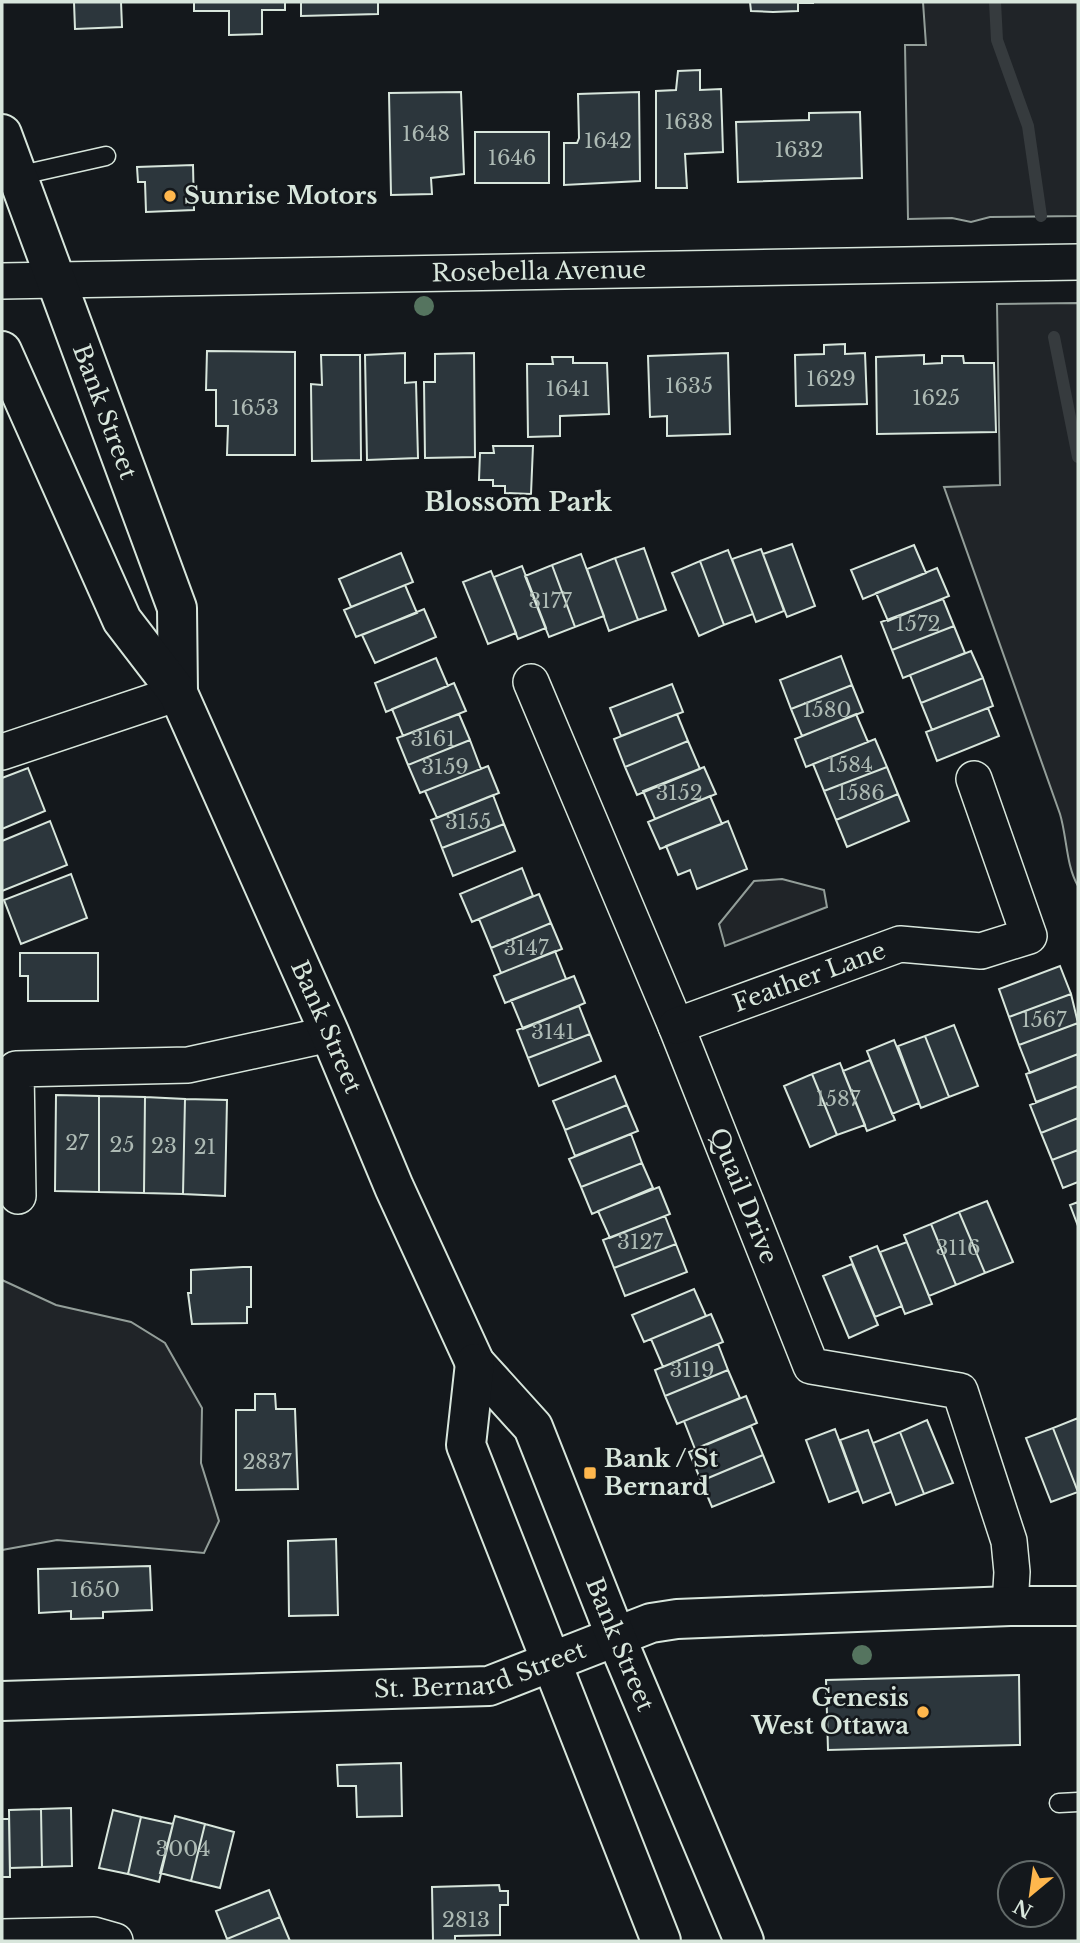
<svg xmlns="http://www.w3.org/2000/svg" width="1080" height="1943" font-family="'Libre Baskerville',serif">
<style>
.green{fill:#202428;stroke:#939e99;stroke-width:2}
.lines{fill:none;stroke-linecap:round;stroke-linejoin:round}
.stream{stroke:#363b3e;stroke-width:12}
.building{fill:#2c363c;stroke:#d8e6dc;stroke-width:2}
.lane-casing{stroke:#d8e6dc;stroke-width:21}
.street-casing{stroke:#d8e6dc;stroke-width:38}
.secondary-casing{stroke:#d8e6dc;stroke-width:42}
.primary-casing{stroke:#d8e6dc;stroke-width:42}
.lane{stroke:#14181c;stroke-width:18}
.street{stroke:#14181c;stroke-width:35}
.secondary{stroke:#14181c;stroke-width:38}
.primary{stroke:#14181c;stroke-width:38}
.tree{fill:#55745f}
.poi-dot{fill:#ffb74d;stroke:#14181c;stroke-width:2.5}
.labels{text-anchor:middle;stroke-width:5;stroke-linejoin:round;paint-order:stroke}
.number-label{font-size:21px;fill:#adbab4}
.poi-label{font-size:24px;font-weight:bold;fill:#d8e6dc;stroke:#14181c;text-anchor:start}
.street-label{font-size:24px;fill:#d8e6dc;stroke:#14181c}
.neighbourhood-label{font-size:26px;font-weight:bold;fill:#d8e6dc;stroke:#14181c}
</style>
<rect width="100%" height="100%" fill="#14181c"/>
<path class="green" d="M923 2H1078V216L990 217 971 222 952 218 908 219 905 45H926Z
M1078 303V886C1066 866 1067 837 1060 814L944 487 1000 485 997 304Z
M782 879 824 890 827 907 725 946 719 924 754 881Z
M2 1280 56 1305 131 1322 165 1343 202 1408 201 1463 219 1521 204 1553 57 1540 2 1550Z"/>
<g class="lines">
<path class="stream" d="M995 2 997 40 1028 126 1041 216
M1054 337 1078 457"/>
</g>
<path class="building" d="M74 2H121L122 27 75 29Z
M194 2H285V10H262V34L229 35V11H194Z
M301 2H378V14L301 16Z
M750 2H813V3H798V11L773 12 751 11Z
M700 70V90L721 89 723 152 685 154 687 188H656V91L676 90 678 71Z
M461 92 464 174 431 178 432 194 391 195 389 93Z
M639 92 640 181 564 185V143H577L579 138 578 94Z
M860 112 862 178 738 182 736 122 809 120V113Z
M475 132H549V183H475Z
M193 165 194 210 146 212 145 182H138L137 167Z
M845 344V354L865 353 867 404 796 406 795 355 824 354V345Z
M207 351 295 352V455H227L228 426H216V390H206Z
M405 353V383L416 382 418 458 367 460 365 355Z
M474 353 475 457 425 458 424 382H435V354Z
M728 353 730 434 667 436V416L650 417 648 356Z
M321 355H360L361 460 312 461 311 384 322 385Z
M924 355V364L942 363V356H963L964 363H994L996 432 877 434 876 357Z
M552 357H573V363H607L609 414 560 416V436L528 437 527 364H553Z
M493 446H533L531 494 505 493V486H493V480H479L480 453H494Z
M792 544 815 606 787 617 763 554Z
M914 545 926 573 863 599 851 570Z
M644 548 666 610 638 620 615 558Z
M761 549 784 611 756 622 732 559Z
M728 550 753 614 724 625 700 561Z
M401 553 413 582 351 607 339 579Z
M581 554 604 616 575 627 552 565Z
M615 558 638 620 609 631 587 569Z
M700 561 724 625 699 636 672 573Z
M552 565 575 627 549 637 525 576Z
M522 566 546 628 518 639 494 577Z
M937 568 949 596 888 621 876 593Z
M491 571 516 633 488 644 463 582Z
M405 585 417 613 356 637 344 610Z
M943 599 954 626 892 650 881 622Z
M424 609 436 637 375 663 362 635Z
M954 626 965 653 903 678 892 650Z
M971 651 983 678 921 703 910 675Z
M841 656 852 685 791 709 780 680Z
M436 658 448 686 386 712 375 683Z
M983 678 993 706 932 730 921 703Z
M454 683 466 711 403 736 392 709Z
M672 684 683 712 621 736 610 708Z
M852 685 863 712 802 736 791 709Z
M988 708 999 736 937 761 926 732Z
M459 714 470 740 408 765 397 738Z
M677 714 688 741 625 767 614 739Z
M856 714 868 742 806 767 795 739Z
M875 739 887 767 824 791 813 764Z
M470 740 481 769 420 793 408 765Z
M688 741 700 769 637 795 625 767Z
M488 766 499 793 437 818 425 791Z
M704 767 716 794 655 819 643 791Z
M887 767 898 794 836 820 824 791Z
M28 768 45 811 2 829V778Z
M898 794 909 821 847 847 836 820Z
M493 795 504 824 442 848 431 820Z
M710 796 722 824 660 849 648 822Z
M50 821 67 865 2 891V841Z
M728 821 747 869 697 889 690 870 678 875 666 846Z
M504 824 515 851 453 876 442 848Z
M522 868 533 896 472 922 460 894Z
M71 874 87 918 21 944 4 900Z
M539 894 551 923 491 948 479 919Z
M551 923 562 949 501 973 491 948Z
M555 951 566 979 505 1003 494 976Z
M20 953H98V1001H28V976H20Z
M1060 966 1071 994 1009 1017 999 989Z
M574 976 585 1003 523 1029 511 1000Z
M1071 994 1078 1023 1019 1045 1009 1017Z
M579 1006 590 1034 528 1058 517 1030Z
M1078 1023V1054L1030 1073 1019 1045Z
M954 1025 978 1086 949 1097 925 1036Z
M590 1034 601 1061 539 1086 528 1058Z
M925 1036 949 1097 921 1108 898 1046Z
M894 1040 919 1103 892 1114 867 1051Z
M1078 1054V1086L1036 1102 1026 1074Z
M870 1060 895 1120 867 1131 843 1071Z
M840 1063 865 1125 837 1135 812 1074Z
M812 1074 837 1135 810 1147 784 1086Z
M615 1076 627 1105 565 1130 553 1101Z
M1078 1086V1118L1041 1133 1030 1105Z
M56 1095 99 1096V1192L55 1191Z
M99 1096 145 1097 144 1193 99 1192Z
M145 1097 185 1099 183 1194 144 1193Z
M185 1099 227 1100 225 1196 183 1194Z
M627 1105 638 1131 575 1156 565 1130Z
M1078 1118V1150L1052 1160 1041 1133Z
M631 1134 642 1163 581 1187 569 1159Z
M1078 1150V1182L1063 1188 1052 1160Z
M642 1163 653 1188 592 1214 581 1187Z
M659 1187 670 1214 610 1238 598 1211Z
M987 1201 1013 1262 985 1273 959 1212Z
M1078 1202V1226L1070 1205Z
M959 1212 985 1273 956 1285 931 1224Z
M665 1216 676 1244 614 1268 603 1240Z
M931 1224 956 1285 929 1296 904 1235Z
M907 1242 932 1304 905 1314 880 1252Z
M676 1244 687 1272 625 1296 614 1268Z
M877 1246 902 1306 875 1317 850 1257Z
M852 1264 878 1325 849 1338 823 1276Z
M243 1267H251V1307H247V1323L192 1324 188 1293H191V1270Z
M694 1289 706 1316 644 1342 632 1315Z
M711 1314 723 1342 663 1367 651 1339Z
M718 1344 728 1370 665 1396 655 1370Z
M728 1370 740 1398 677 1424 665 1396Z
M255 1394H275L276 1409H295L298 1489 236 1490V1410H255Z
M746 1396 757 1423 695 1449 684 1421Z
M1078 1418V1492L1053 1428Z
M927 1420 953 1483 924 1494 900 1432Z
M751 1426 763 1455 701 1481 689 1452Z
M1053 1428 1078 1492 1051 1502 1026 1438Z
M835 1429 858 1491 829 1502 806 1440Z
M868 1430 891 1492 863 1503 840 1440Z
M900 1432 924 1494 896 1505 873 1443Z
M763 1455 774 1482 712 1507 701 1481Z
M336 1539 338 1615 289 1616 288 1541Z
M150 1566 152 1610 103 1612V1618L71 1619V1611L39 1613 38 1569Z
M1019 1675 1020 1745 828 1750 826 1680Z
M401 1763 402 1816 357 1817 356 1786H338L337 1765Z
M71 1808 72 1866 42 1867 41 1809Z
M41 1809 42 1867 10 1868 9 1810Z
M113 1810 141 1817 128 1874 99 1868Z
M175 1816 205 1824 191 1881 160 1873Z
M141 1817 173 1824 159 1882 128 1874Z
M2 1819H9L10 1877H2Z
M205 1824 234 1832 220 1888 191 1881Z
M499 1885 500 1891H508V1905H500V1935L455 1936V1941H433L432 1887Z
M269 1890 280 1917 227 1939 216 1911Z
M280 1917 290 1941H228L227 1939Z"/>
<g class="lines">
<defs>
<path id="lane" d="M17 176 106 156
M1059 1803 1078 1802"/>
<g id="street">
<path id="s1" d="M2 281 1078 262"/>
<path id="s2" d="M531 682 676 1026 811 1366 960 1391 1009 1541 1012 1572 1010 1606"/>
<path d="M2 752 178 693"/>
<path id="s3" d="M676 1026 900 944 981 951 1029 936 974 779"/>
<path d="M18 1196 16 1069 188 1065 330 1034"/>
<path d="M2 1937 94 1935 115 1941"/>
</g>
<g id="secondary">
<path id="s4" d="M2 1701 489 1686 651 1623 677 1619 1010 1606H1078"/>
</g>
<g id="primary">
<path id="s5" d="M2 134 177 608 178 693"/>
<path id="s6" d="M2 351 122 620 178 693 330 1034 394 1187 475 1363 533 1427 616 1637 744 1941"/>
<path d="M475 1363 466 1445 661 1941"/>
</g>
</defs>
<use href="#lane" class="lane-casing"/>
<use href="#street" class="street-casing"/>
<use href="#secondary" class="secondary-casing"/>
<use href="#primary" class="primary-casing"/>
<use href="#lane" class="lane"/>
<use href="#street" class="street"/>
<use href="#secondary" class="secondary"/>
<use href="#primary" class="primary"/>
</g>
<g class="tree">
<circle cx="424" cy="306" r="10"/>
<circle cx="862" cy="1655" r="10"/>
</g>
<g class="poi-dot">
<circle cx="170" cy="196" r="7"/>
<rect x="583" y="1466" width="14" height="14" rx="3.5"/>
<circle cx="923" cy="1712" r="7"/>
</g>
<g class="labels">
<g class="number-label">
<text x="689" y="129">1638</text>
<text x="426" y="141">1648</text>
<text x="608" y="148">1642</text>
<text x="799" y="157">1632</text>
<text x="512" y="165">1646</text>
<text x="831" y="386">1629</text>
<text x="689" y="393">1635</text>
<text x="568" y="396">1641</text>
<text x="936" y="405">1625</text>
<text x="255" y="415">1653</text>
<text x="550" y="608">3177</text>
<text x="918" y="631">1572</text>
<text x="827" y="717">1580</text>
<text x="433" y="746">3161</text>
<text x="850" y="772">1584</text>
<text x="445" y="774">3159</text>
<text x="679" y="800">3152</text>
<text x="861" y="800">1586</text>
<text x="468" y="829">3155</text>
<text x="526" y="955">3147</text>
<text x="1044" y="1027">1567</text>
<text x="553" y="1039">3141</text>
<text x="838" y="1106">1587</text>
<text x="77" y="1150">27</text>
<text x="122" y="1152">25</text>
<text x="164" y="1153">23</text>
<text x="205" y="1154">21</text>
<text x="640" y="1249">3127</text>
<text x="958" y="1255">3116</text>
<text x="692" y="1377">3119</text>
<text x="267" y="1469">2837</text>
<text x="95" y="1597">1650</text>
<text x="183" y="1856">3004</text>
<text x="466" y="1927">2813</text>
</g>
<g class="poi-label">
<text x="184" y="204">Sunrise Motors</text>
<text x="604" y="1467">Bank / St<tspan x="604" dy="28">Bernard</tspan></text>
<text x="909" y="1706" text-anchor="end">Genesis<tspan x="909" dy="28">West Ottawa</tspan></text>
</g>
<g class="street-label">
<text dy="8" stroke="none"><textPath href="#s1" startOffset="537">Rosebella Avenue</textPath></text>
<text dy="8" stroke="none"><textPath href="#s5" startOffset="296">Bank Street</textPath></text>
<text dy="8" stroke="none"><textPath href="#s3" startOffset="142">Feather Lane</textPath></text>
<text dy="8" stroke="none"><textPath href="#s6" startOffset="752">Bank Street</textPath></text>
<text dy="8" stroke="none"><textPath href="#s2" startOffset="556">Quail Drive</textPath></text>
<text dy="8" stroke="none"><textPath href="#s6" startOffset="1440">Bank Street</textPath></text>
<text dy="8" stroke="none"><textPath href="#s4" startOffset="481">St. Bernard Street</textPath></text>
</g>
<g class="neighbourhood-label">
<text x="518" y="511">Blossom Park</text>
</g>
</g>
<rect width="1080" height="1943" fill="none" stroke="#d8e6dc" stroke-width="7"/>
<g transform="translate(1031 1894) rotate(209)"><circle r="33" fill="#14181c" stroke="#626a69" stroke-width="2"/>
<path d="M0-5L12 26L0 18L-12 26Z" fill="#ffb74d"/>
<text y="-10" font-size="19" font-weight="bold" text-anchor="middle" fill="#d8e6dc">N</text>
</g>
</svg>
